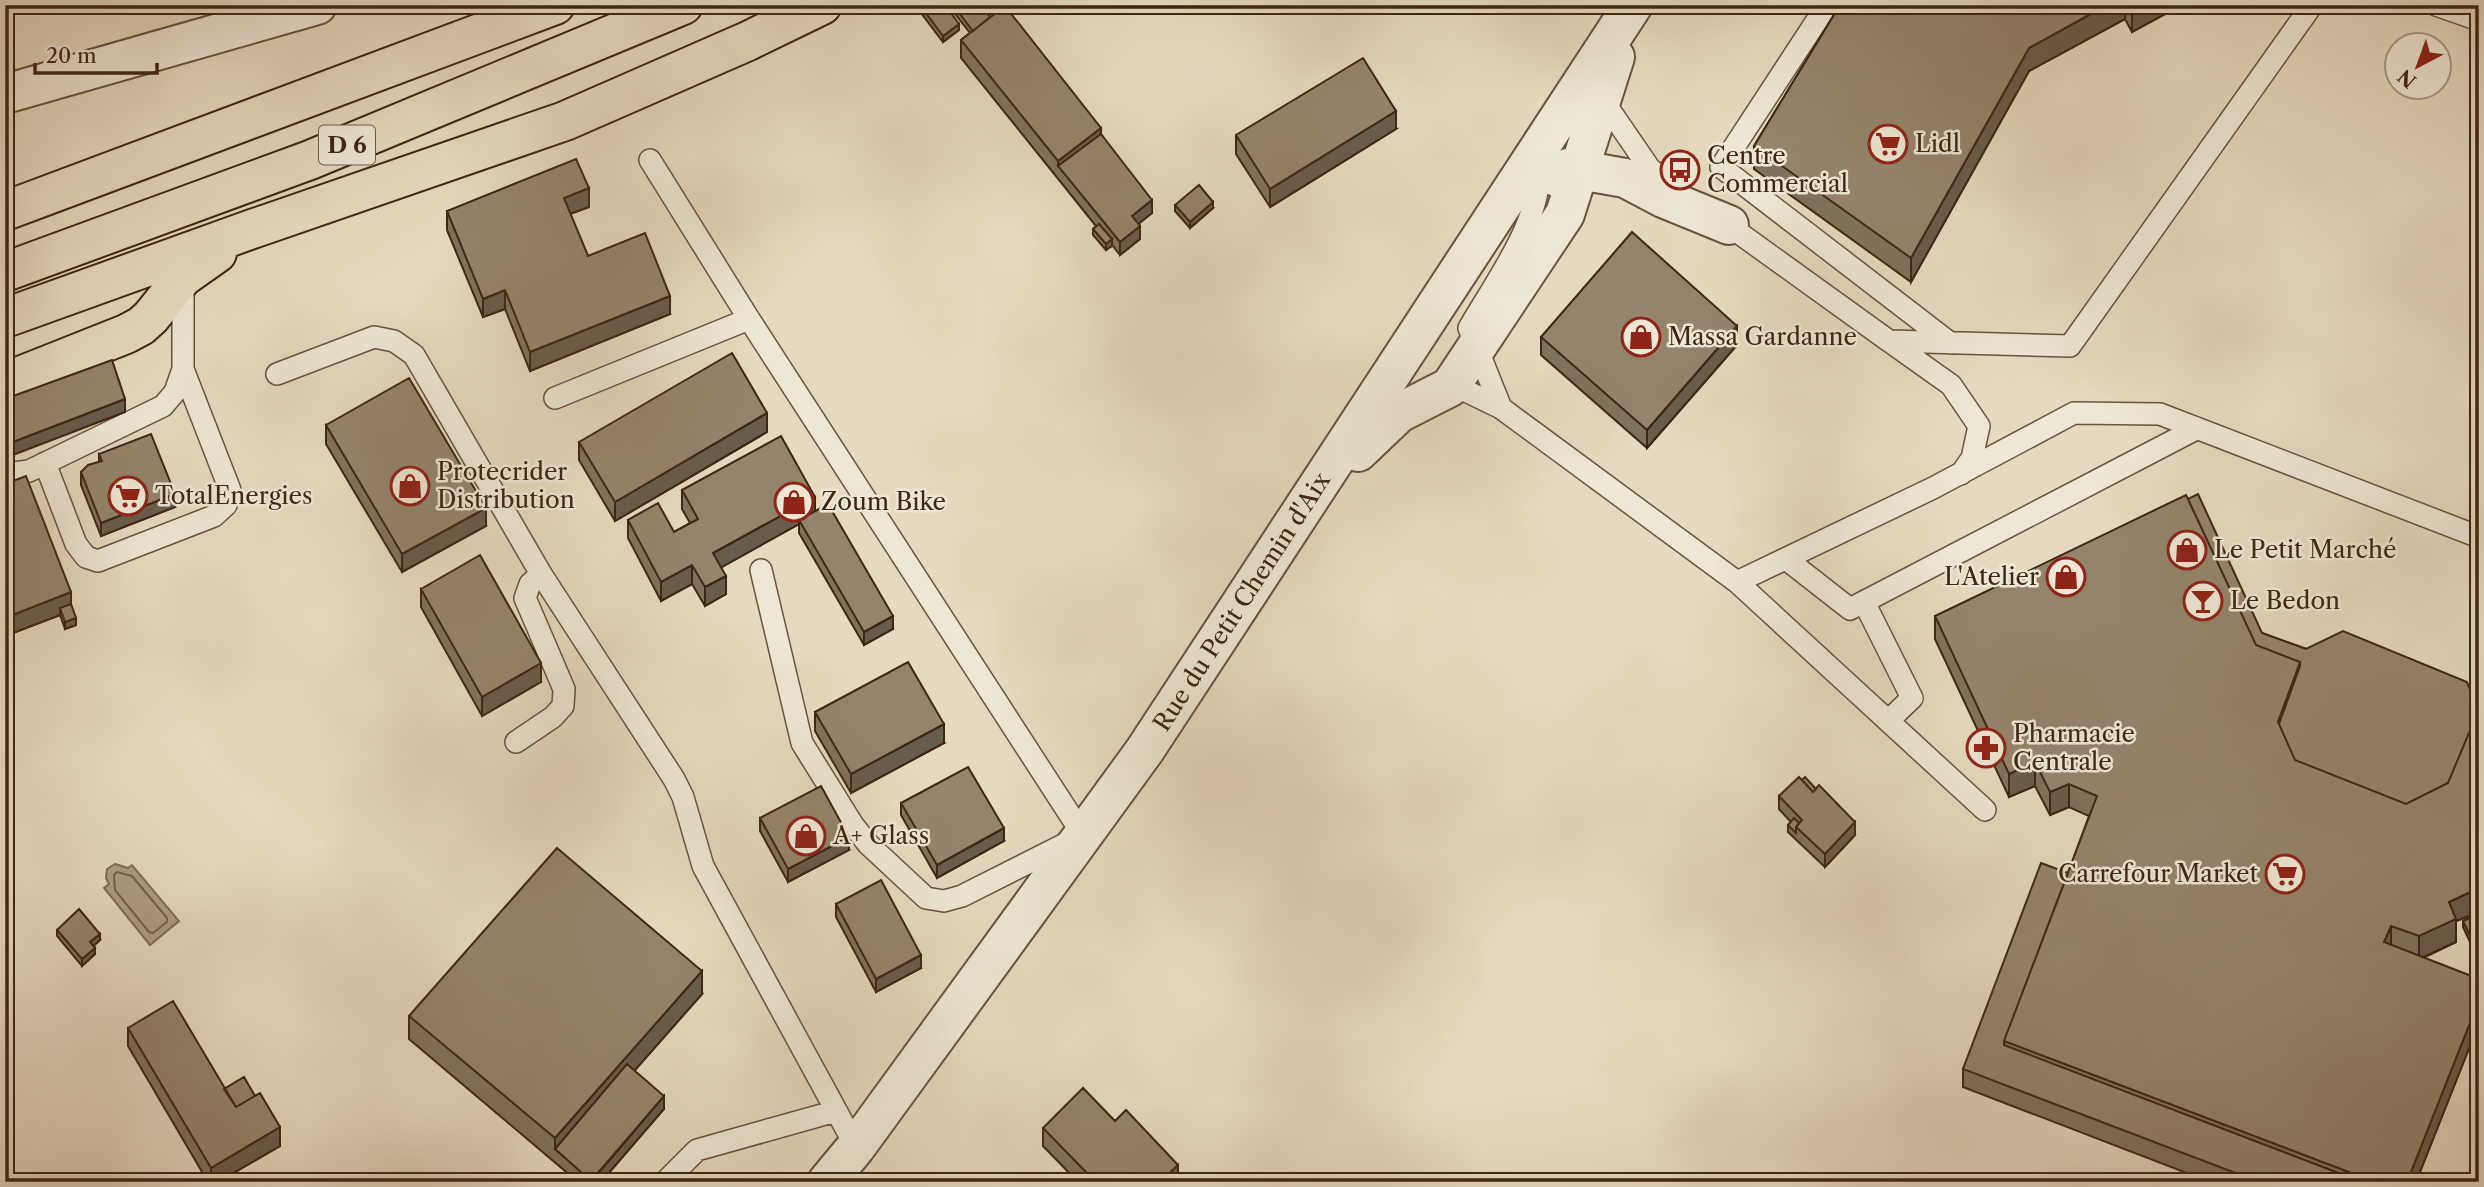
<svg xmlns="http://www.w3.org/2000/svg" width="2484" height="1187" font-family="'Libre Caslon Text',serif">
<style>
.water{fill:#ac9d85;stroke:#806d57;stroke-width:2}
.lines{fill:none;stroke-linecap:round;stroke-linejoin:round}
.shore{stroke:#74624c;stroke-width:2}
.service-casing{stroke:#67533e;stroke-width:24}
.minor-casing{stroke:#67533e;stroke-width:42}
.tertiary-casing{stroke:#67533e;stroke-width:42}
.trunk-casing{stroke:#3d2613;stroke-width:42}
.service{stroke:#eee7d5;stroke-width:21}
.minor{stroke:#eee7d5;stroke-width:38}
.tertiary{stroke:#eee7d5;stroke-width:38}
.trunk{stroke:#e5dabf;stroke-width:38}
.wall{fill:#7f725d;stroke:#3d2613;stroke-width:2}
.shaded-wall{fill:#685c4c;stroke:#3d2613;stroke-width:2}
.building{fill:#94846c;stroke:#3d2613;stroke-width:2}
.labels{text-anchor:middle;stroke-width:5;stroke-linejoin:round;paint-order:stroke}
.shield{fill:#eee7d5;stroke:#72604d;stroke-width:2}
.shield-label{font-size:23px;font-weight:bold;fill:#3d2613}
.poi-label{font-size:24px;fill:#3d2613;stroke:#eee7d5;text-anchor:start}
.street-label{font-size:24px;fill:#3d2613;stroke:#eee7d5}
</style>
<rect width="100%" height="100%" fill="#e5dabf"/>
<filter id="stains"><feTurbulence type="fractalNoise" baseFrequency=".00286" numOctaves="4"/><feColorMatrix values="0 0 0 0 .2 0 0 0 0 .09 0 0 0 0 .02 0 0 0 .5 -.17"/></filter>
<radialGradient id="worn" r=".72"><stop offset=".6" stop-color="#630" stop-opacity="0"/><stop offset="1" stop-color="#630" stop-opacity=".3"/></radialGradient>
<path class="water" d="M115 864 128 868 132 865 179 921 150 945 104 888 109 884 106 878 107 869Z"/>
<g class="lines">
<path class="shore" d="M117 872 132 876 167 918V922L153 933 149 932 115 890 114 875Z"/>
<defs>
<path id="service" d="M1827 5 1721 167 1950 343
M2436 5 2479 20
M1602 99 1650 169 1675 187
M650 160 749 319 1083 835 962 896 944 901 926 898 868 844 853 825 802 743 761 570
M1721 220 1889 341 2070 346 2312 5
M1889 341 1951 385 1979 426 1972 458 1961 474
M277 374 374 337 394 341 414 355 541 574 674 779 683 797 703 866 856 1147
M1450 387 1464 390 1501 408 1737 582 1933 488 2074 413 2160 414 2479 537
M555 398 749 319
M1501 408 1469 328C1499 276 1543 220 1540 158
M45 463 76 544 86 557 98 561 214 516 226 505 230 490 183 369
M5 474 29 471 163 406 175 392 183 369V279
M1786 559 1850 609 2196 429
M1737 582 1985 810
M1864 602 1912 698 1888 721
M516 742 553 717 563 706 564 689 525 598 530 584 541 574
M665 1182 697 1150 836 1111"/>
<path id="minor" d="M1556 177 1568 168 1625 178 1663 198 1729 225
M1358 452 1399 413 1450 387 1565 214 1615 57
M827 1182 856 1147 1145 750 1633 5"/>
<path id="tertiary" d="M5 94 317 5"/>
<path id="trunk" d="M5 211 555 5
M5 272 310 160 683 5
M5 318 255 228 565 121 748 41 822 5
M5 382 126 334 141 326 151 317 183 277 217 253"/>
</defs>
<use href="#service" class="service-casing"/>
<use href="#minor" class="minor-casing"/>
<use href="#tertiary" class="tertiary-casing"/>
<use href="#trunk" class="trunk-casing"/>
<use href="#service" class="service"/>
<use href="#minor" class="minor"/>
<use href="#tertiary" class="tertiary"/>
<use href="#trunk" class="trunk"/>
</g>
<path class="wall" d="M915 5H945L959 30 943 42Z
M948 5H981L990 17 1101 134 1152 213 1138 224 1140 239 1120 255 1112 245 1106 250 1093 235V229L1096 226 961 58V40L970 33Z
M1840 5H2169V12L2132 32 2125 19 2029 71 1911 282 1754 169V146Z
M1396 129 1270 207 1236 154V135Z
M1175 205 1213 208 1190 228 1175 211Z
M589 207 570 214 588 256 670 314 530 371 505 309 483 317 447 230V211Z
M1541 337 1737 345 1647 448 1541 355Z
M326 425 486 526 402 572 326 444Z
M767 432 615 521 579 460V442Z
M99 454 175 507 101 536 81 485V472L99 462Z
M5 484 71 604 76 625 65 629 60 615 5 636Z
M682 490 815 511 893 629 864 645 799 533V524L721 567 726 594 705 606 692 584 661 601 628 538V520L674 532 690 523 682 509Z
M421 589 541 682 482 716 421 607Z
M1935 616 2262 633 2479 711V912L2456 921V942L2423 958 2479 979V1023L2416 1182H2210L1963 1087V1069L2068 873 2089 816 2069 807 2050 815 2035 786 2009 797 1935 639Z
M815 712 944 743 851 793 815 731Z
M1779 796 1855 835 1825 867 1788 832V825L1791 822 1779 809Z
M901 803 1004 841 937 878 901 815Z
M760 818 849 850 788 882 760 831Z
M836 904 921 968 876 992 836 917Z
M2479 914 2470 942 2463 927V921Z
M57 930 100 940 93 946 95 954 82 966 57 936Z
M702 994 634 1071 664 1109 601 1182H578L409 1039V1016Z
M128 1028 224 1089 255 1096 280 1146 218 1182H208L128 1046Z
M1115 1121 1178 1182H1078L1043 1146V1128Z"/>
<path class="shaded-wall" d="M2107 5H2125V19L2029 71 1911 282V258L2029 48Z
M2139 5H2169V12L2132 32V9Z
M959 24V30L943 42V36Z
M1396 111V129L1270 207V189Z
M1101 128V147L1058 166V161Z
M589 188V207L564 216V198Z
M1152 200V213L1132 229V216Z
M1213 202V208L1190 228V222Z
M1140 226V239L1120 255V242Z
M1112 239V246L1106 250V244Z
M505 290V309L483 317V299Z
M670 296V314L530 371V352Z
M1737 326V345L1647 448V430Z
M125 399V412L5 458V445Z
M767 413V432L615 521V502Z
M175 494V507L101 536V523Z
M815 497V516L799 520V524L713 572V553Z
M486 508V526L402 572V554Z
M692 565V584L661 601V582Z
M726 576V594L705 606V587Z
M71 592V611L60 608V615L5 636V618Z
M893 616V629L864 645V632Z
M76 618V625L65 629V622Z
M2300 662V685L2281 735 2278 722Z
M541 663V682L482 716V697Z
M944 724V743L851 793V774Z
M2035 762V786L2009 797V774Z
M2069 784V807L2050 815V792Z
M1855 822V835L1825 867V854Z
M1004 828V841L937 878V865Z
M849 837V850L788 882V869Z
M2479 888V912L2456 921V942L2419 959V936L2449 902Z
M2391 926V949L2384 942Z
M2479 932V938L2470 942V936Z
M100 934V940L90 949V942Z
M95 948V954L82 966V959Z
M921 955V968L876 992V979Z
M702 971V994L561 1154 555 1149V1138Z
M2479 1000V1023L2416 1182H2407Z
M664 1096V1109L601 1182H591Z
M280 1127V1146L218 1182H211V1168Z
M1178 1165V1182H1160Z"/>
<path class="building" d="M920 5H945L959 24 943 36Z
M953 5H981L990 17 973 31Z
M1840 5H2107L2029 48 1911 258 1754 146Z
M2130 5H2139L2132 9Z
M1005 6 1101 128 1058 161 961 40Z
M1363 58 1396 111 1270 189 1236 135Z
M1101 134 1152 200 1132 216 1140 226 1120 242 1058 166Z
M576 159 589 188 564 198 588 256 645 233 670 296 530 352 505 290 483 299 447 211Z
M1199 185 1213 202 1190 222 1175 205Z
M1099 224 1112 239 1106 244 1093 229Z
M1632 232 1737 326 1647 430 1541 337Z
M732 353 767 413 615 502 579 442Z
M112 360 125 399 5 445V399Z
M409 378 486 508 402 554 326 425Z
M151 434 175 494 101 523 81 472 88 465 102 461 99 454Z
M781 436 815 497 713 553 726 576 705 587 692 565 661 582 628 520 658 503 674 532 698 519 682 490Z
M26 476 71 592 5 618V484Z
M2198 494 2262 633 2306 649 2343 631 2467 682 2479 711V731L2471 728 2448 783 2406 804 2295 760 2279 724 2300 666V662L2256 645 2188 499Z
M2186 495 2256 645 2300 662 2278 722 2295 760 2406 804 2448 783 2471 728 2479 731V888L2449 902 2456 919 2419 936 2391 926 2384 942 2479 979V1000L2407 1182H2375L2004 1041 2097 796 2069 784 2050 792 2035 762 2009 774 1935 616Z
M828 504 893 616 864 632 799 520Z
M480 555 541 663 482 697 421 589Z
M71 604 76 618 65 622 60 608Z
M908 662 944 724 851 774 815 712Z
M968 767 1004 828 937 865 901 803Z
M1799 777 1813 792 1819 785 1855 822 1825 854 1796 827 1802 820 1779 796Z
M1805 777 1816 789 1813 792 1802 780Z
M821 786 849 837 788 869 760 818Z
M1794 818 1799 823 1796 827V833L1788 825Z
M557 848 702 971 555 1138 409 1016Z
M2041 863 2068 873 2004 1041V1045L2362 1182H2259L1963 1069Z
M881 880 921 955 876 979 836 904Z
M79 909 100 934 90 942 95 948 82 959 57 930Z
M2479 914V932L2470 936 2463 921Z
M173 1001 236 1107 260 1093 280 1127 211 1168 128 1028Z
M627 1064 664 1096 591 1181 555 1149Z
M244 1077 255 1096 236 1107 224 1089Z
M1083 1088 1115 1121 1126 1110 1178 1165 1160 1182H1079L1087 1173 1043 1128Z"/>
<defs>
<symbol id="supermarket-ring" viewBox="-11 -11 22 22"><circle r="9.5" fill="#eee7d5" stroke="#8f2418" stroke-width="1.5"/><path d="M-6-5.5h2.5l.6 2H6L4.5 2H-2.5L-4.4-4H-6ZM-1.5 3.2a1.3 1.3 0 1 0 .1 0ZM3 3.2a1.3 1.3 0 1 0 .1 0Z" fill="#8f2418"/></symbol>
<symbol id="bus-ring" viewBox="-11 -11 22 22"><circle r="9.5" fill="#eee7d5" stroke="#8f2418" stroke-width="1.5"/><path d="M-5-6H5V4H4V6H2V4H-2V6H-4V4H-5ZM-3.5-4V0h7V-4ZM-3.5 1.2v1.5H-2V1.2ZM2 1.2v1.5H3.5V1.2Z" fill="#8f2418"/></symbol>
<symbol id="shop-ring" viewBox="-11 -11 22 22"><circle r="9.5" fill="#eee7d5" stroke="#8f2418" stroke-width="1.5"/><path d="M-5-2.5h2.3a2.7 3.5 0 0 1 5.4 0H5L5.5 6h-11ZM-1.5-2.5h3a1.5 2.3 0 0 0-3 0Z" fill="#8f2418"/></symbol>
<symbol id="bar-ring" viewBox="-11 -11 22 22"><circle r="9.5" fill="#eee7d5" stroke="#8f2418" stroke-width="1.5"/><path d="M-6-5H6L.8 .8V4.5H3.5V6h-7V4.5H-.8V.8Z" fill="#8f2418"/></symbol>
<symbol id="pharmacy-ring" viewBox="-11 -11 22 22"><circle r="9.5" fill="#eee7d5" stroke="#8f2418" stroke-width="1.5"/><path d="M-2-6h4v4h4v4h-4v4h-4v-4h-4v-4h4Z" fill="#8f2418"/></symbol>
</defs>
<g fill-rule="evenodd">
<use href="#supermarket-ring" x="1866" y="122" width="44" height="44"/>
<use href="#bus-ring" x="1658" y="148" width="44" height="44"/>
<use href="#shop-ring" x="1619" y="315" width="44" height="44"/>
<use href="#shop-ring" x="388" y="464" width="44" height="44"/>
<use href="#supermarket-ring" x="106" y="474" width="44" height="44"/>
<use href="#shop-ring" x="772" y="480" width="44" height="44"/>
<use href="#shop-ring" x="2165" y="528" width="44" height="44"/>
<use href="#shop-ring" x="2044" y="555" width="44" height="44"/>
<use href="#bar-ring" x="2181" y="579" width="44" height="44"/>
<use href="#pharmacy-ring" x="1964" y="726" width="44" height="44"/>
<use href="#shop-ring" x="784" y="814" width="44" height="44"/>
<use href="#supermarket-ring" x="2263" y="852" width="44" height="44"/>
</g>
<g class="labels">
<rect class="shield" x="319" y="125.5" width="56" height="39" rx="5"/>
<g class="shield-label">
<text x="347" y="153">D 6</text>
</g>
<g class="poi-label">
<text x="1915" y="152">Lidl</text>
<text x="1707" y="164">Centre<tspan x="1707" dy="28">Commercial</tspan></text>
<text x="1668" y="345">Massa Gardanne</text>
<text x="437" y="480">Protecrider<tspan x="437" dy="28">Distribution</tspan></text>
<text x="155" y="504">TotalEnergies</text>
<text x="821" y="510">Zoum Bike</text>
<text x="2214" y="558">Le Petit Marché</text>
<text x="2039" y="585" text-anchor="end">L'Atelier</text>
<text x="2230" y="609">Le Bedon</text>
<text x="2013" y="742">Pharmacie<tspan x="2013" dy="28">Centrale</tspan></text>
<text x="833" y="844">A+ Glass</text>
<text x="2258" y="882" text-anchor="end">Carrefour Market</text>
</g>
<g class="street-label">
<text transform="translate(1242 602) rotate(-57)" y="8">Rue du Petit Chemin d'Aix</text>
</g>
</g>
<rect width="2484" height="1187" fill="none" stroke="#e5dabf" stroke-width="28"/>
<rect x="7" y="7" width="2470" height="1173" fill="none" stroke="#3d2613" stroke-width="3.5"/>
<rect x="14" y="14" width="2456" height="1159" fill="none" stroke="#3d2613" stroke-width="2"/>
<g transform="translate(2418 66) rotate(221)"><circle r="33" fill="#eee7d5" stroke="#a79a87" stroke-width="2"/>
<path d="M0-5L12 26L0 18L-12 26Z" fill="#8f2418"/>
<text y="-10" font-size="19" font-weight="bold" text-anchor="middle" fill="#3d2613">N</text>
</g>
<path d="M35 63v10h122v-10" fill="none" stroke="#3d2613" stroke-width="3.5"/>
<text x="46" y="63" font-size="21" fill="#3d2613" stroke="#eee7d5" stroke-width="5" paint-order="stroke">20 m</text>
<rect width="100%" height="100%" filter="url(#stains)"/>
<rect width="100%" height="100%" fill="url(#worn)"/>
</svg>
